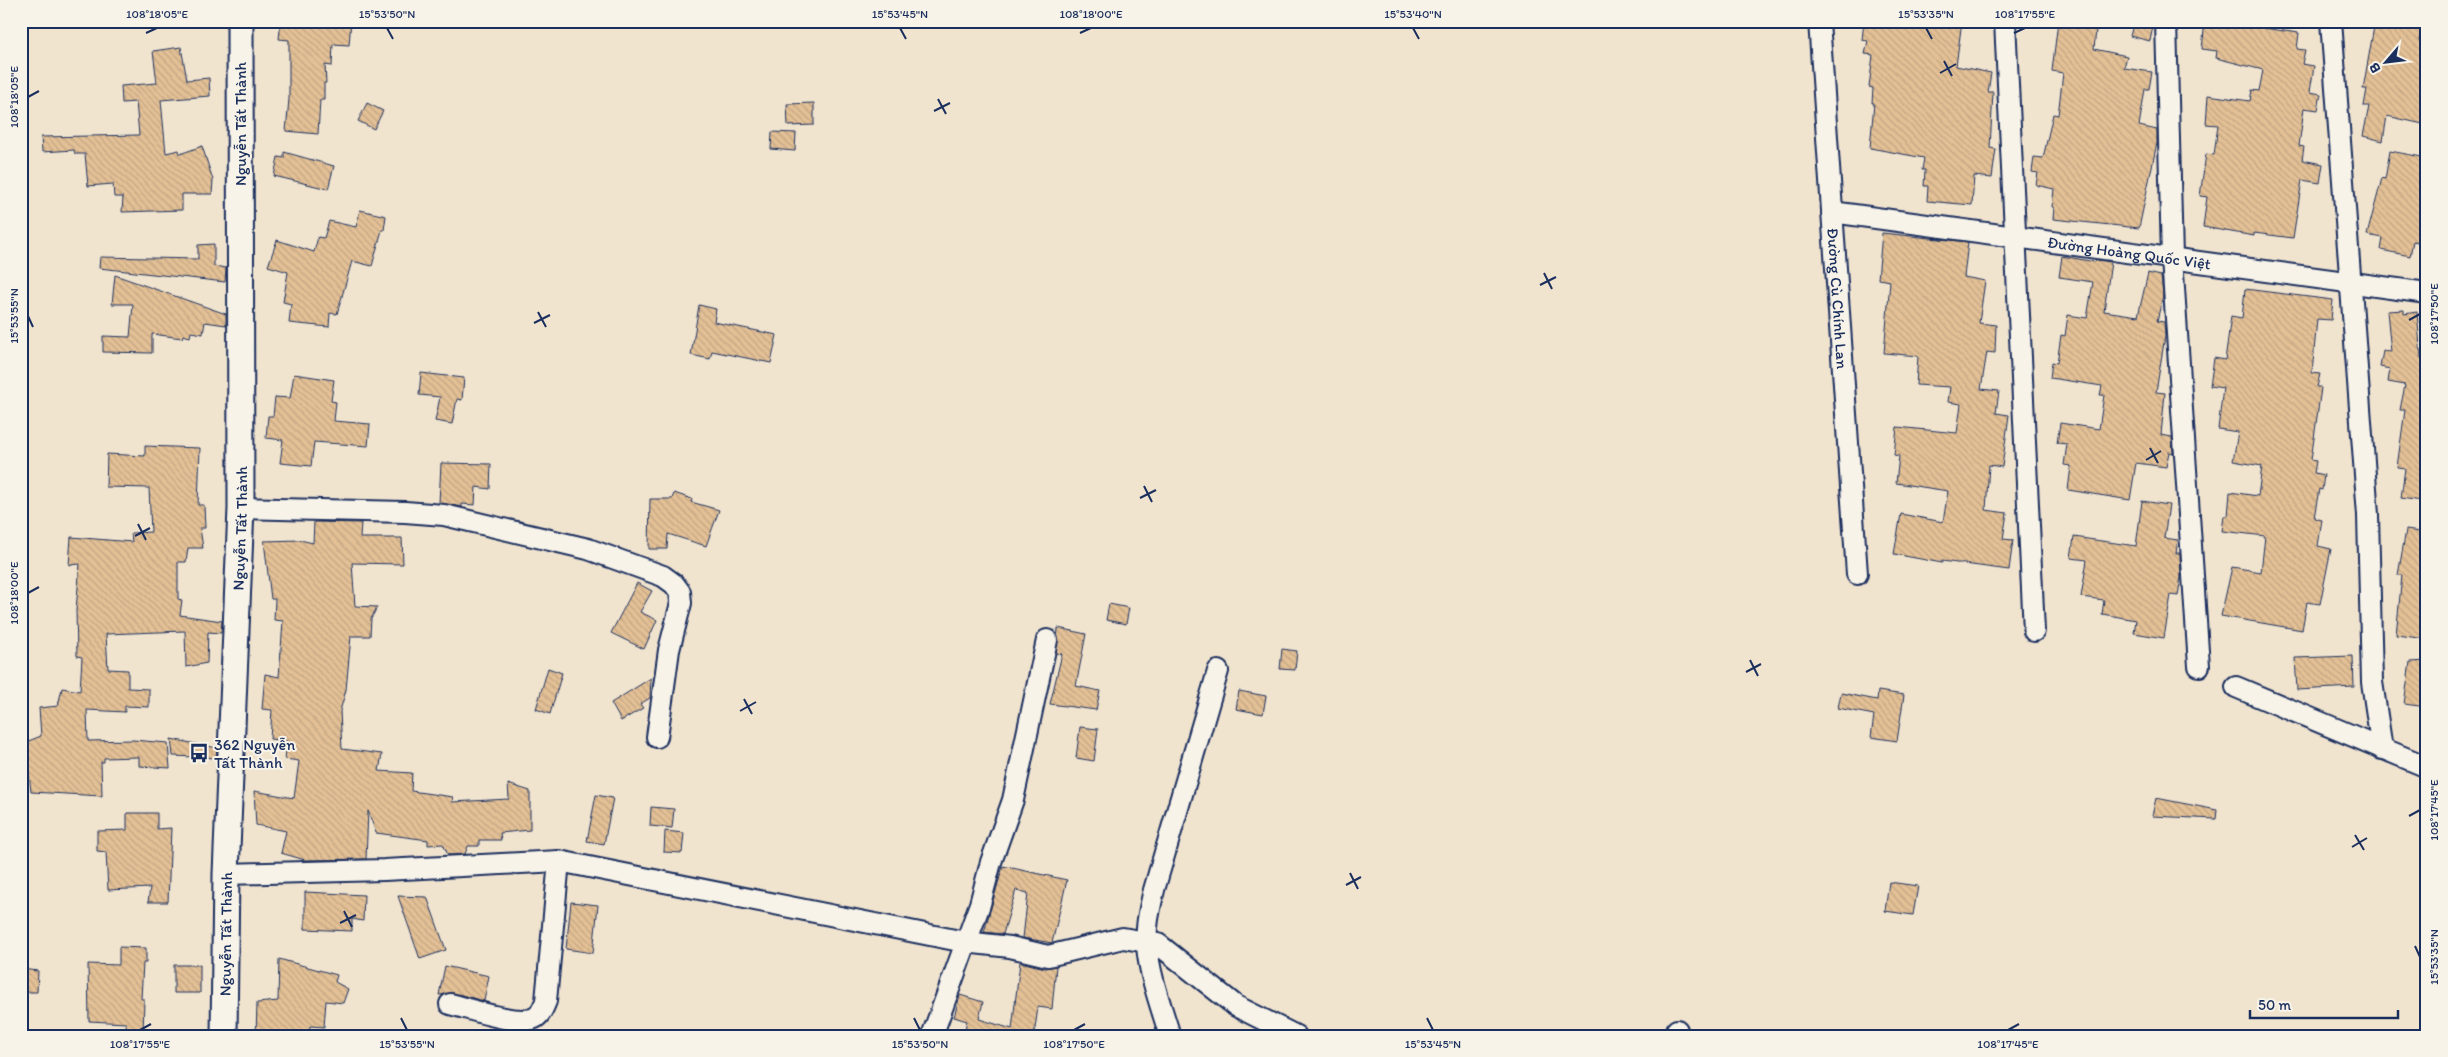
<svg xmlns="http://www.w3.org/2000/svg" width="2448" height="1057" font-family="Itim,sans-serif">
<style>
.building{fill:url(#building-back-hatch);stroke:#1b2f5e}
.lines{fill:none;stroke-linecap:round;stroke-linejoin:round}
.minor-casing{stroke:#1b2f5e;stroke-width:24}
.major-casing{stroke:#1b2f5e;stroke-width:29}
.minor{stroke:#f7f3e8;stroke-width:20}
.major{stroke:#f7f3e8;stroke-width:25}
.ticks{fill:none;stroke:#1b2f5e;stroke-width:2}
.labels{text-anchor:middle;stroke-width:4;stroke-linejoin:round;paint-order:stroke}
.street-label{font-size:16px;fill:#1b2f5e;stroke:#f7f3e8}
.poi-label{font-size:16px;fill:#1b2f5e;stroke:#f7f3e8;text-anchor:start}
.neatline{fill:none;stroke:#1b2f5e;stroke-width:2}
.ticks-label{font-size:12px;text-anchor:middle;fill:#1b2f5e}
</style>
<defs>
<pattern id="building-back-hatch" width="6" height="6" patternUnits="userSpaceOnUse" patternTransform="scale(1.25)"><rect width="6" height="6" fill="#e3c095"/><path d="M-1 5l2 2M0 0l6 6M5-1l2 2" fill="none" stroke="#c2a583"/></pattern>
</defs>
<rect width="100%" height="100%" fill="#f1e4cf"/>
<filter id="ink" filterUnits="userSpaceOnUse"><feTurbulence type="fractalNoise" baseFrequency=".02" numOctaves="2"/><feDisplacementMap in="SourceGraphic" scale="10" xChannelSelector="R" yChannelSelector="G"/><feConvolveMatrix kernelMatrix="1 2 1 2 8 2 1 2 1" color-interpolation-filters="sRGB"/></filter>
<g filter="url(#ink)">
<path class="building" d="M281 21H351L349 45 333 44 332 66 325 65 326 83H324V100H320L318 134 286 131 289 99V40L279 39Z
M1864 21H1962L1956 66 1991 73 1988 92H1993L1990 148 1996 149 1992 178 1974 176 1972 205 1927 201 1928 186H1924L1925 170H1922L1924 158 1870 148 1874 103H1872L1873 88 1869 87 1873 55 1865 54 1868 41 1862 40Z
M2058 21H2097L2094 49 2127 56 2124 68 2152 72 2149 89H2145L2139 126 2157 130V143L2139 228 2053 219 2054 207H2052L2054 189 2036 185 2038 173 2032 172 2034 157 2043 158 2053 114 2058 115 2063 73 2052 71Z
M2134 21H2154L2150 41 2130 36Z
M2205 21H2264L2263 28 2299 33 2297 49 2305 50 2302 64 2314 66 2310 92 2321 94 2318 110 2304 108 2299 146 2304 147 2302 160 2323 164 2320 183 2302 180 2293 238 2254 233V236L2203 227 2207 197 2200 196 2206 154 2214 155 2218 125 2206 124 2208 95 2250 101 2252 90 2259 91 2263 70 2216 58 2217 51 2202 49Z
M2375 21H2409V23L2422 26 2419 41 2427 43 2420 72H2426L2427 93 2423 124 2387 116 2383 141 2363 136 2369 106H2364L2367 89H2363Z
M181 47 187 80 209 78 210 96 161 100 166 153 179 150 180 154 202 146 213 180 212 194H182V210L122 212 123 197H114L113 184 88 186 85 154H75L74 150 42 152 41 137 139 135 136 102 122 103 121 86 157 83 153 51Z
M367 103 383 111 374 129 358 121Z
M814 103V125L788 126 787 104Z
M772 132 796 133 795 151 771 149Z
M2390 151 2427 158 2422 187 2427 188V244L2413 241 2410 256 2381 250 2383 238 2367 235 2382 178 2385 179Z
M284 152 334 166 328 189 274 176 278 157 284 158Z
M360 210 386 216 384 230H382L372 266 352 261 337 314 330 313 329 327 289 323 291 304 283 302 288 272 268 266 277 240 314 252 318 237 324 238 329 221 356 227Z
M1882 233 1968 242 1964 277 1985 281 1979 323 1996 325 1995 353 1987 352 1981 389 1999 391 1996 413 2009 415 2002 467 1989 465 1986 510 2007 513 2003 539 2013 540 2009 570 1942 561V563L1894 554 1901 514 1943 522 1948 491 1896 483 1899 456 1894 455 1897 427 1957 433 1961 404 1948 402 1950 387 1916 385 1918 356 1884 353 1890 281 1878 279Z
M214 244V266L226 268 225 282 99 268 100 257 198 259V245Z
M2062 256 2095 262 2097 260 2111 262 2104 311 2138 316 2148 273 2161 276 2163 295 2157 321 2164 322 2165 336 2156 392 2165 393 2161 435 2172 437 2173 453 2169 452 2166 467 2136 463 2130 500 2068 490 2071 466 2064 465 2067 444 2057 443 2060 423 2099 429 2104 395H2100L2102 386 2050 378 2052 362 2057 363 2061 335 2065 336 2068 315 2087 318 2093 282 2059 277Z
M115 275 226 314V325L205 322 203 334 191 332 190 337 183 335 182 338 152 334V353L103 352V336L130 337 133 304H112Z
M2245 289 2333 300 2331 320 2317 319 2312 373 2320 374 2317 387 2321 388 2311 460 2316 461 2314 473 2324 475 2322 490 2319 489 2314 518 2322 520 2318 546 2331 549 2320 604 2307 602 2302 630 2221 616 2232 567 2261 572 2265 536 2222 531 2224 516H2228L2230 492 2258 496 2262 466 2233 461 2238 432 2218 429 2223 388 2210 386 2214 358 2225 360 2231 316 2242 318Z
M699 305 716 309 714 322 777 335 771 363 712 351 710 359 691 355Z
M2404 310V314L2417 312 2421 358 2427 359V502L2401 498 2405 468 2397 467 2405 410H2400L2405 385 2388 382 2390 369 2380 367 2383 351 2391 352 2387 311Z
M421 373 464 378 462 400 457 399 452 424 435 421 440 397 419 395Z
M294 374 334 380 331 401 336 402 334 421 370 424 368 446 314 442 311 466 280 463 283 440 266 438 268 416H273L275 397 290 398Z
M145 446 200 448 198 505H204L205 528H200L203 548H188L186 562H178V599L182 600 180 615 222 621 221 633 208 632 207 663 186 667 185 631 106 634 108 669 128 670V688L149 689V707L125 706V712L87 710 88 741 133 740 168 743 170 768 139 766V757L104 758V762H101L102 796 31 792 27 755 21 756V744L41 736 39 708 58 706 62 688 80 691 82 657 77 656 76 610 80 564 69 565 71 537 132 542 131 533 151 532 149 488 106 487 107 454 145 456Z
M441 463 491 464 490 489 476 487 475 505 462 504V507L439 503Z
M674 493 692 499 691 502 719 510 706 546 668 534 667 549H649L650 499H672Z
M2142 501 2169 505 2164 538 2178 540 2176 553H2180L2181 577 2178 596 2171 595 2164 638 2134 633 2136 620 2102 614 2104 600 2081 597 2087 560 2071 558 2074 537 2136 546Z
M314 522 361 523 360 538H402L403 564 352 563 355 606 377 607 371 619 370 636H351L346 690 340 711 342 749 382 754 379 771 412 773 411 791 453 797 452 802 509 799 508 784 530 791V830L500 833 501 840H479V846H468L465 854 448 855 443 844 428 845V840L376 833 368 811 366 859 305 860 281 853 286 831 256 825 254 791 294 798 299 761 285 759 287 741 270 739 272 710 262 709 265 674 279 677 283 621 274 620 275 599H271L264 541 300 540 313 543Z
M2406 530 2427 533V639L2396 635 2402 575H2398Z
M637 583 652 591 640 612 657 620 644 649 611 633Z
M1109 604 1129 608 1126 624 1106 620Z
M1058 628 1086 634 1076 686 1100 691 1096 710 1050 704 1062 654 1056 653Z
M1282 649 1297 651 1295 670 1280 669Z
M2353 656 2354 687 2297 690 2295 658Z
M2427 661V707L2404 704 2410 662Z
M548 668 562 673 550 714 536 709Z
M651 678 650 698 640 704 643 708 621 721 611 703Z
M1239 691 1266 696 1263 714 1236 709Z
M1878 691 1904 695 1897 741 1871 737 1874 715 1838 708 1841 693 1877 700Z
M1080 727 1098 729 1094 761 1076 758Z
M171 739 217 748 216 758 173 756Z
M596 795 613 798 604 844 587 841Z
M2156 798 2217 810 2216 819 2152 816Z
M651 807 674 809 672 828 650 826Z
M127 813H157V829L171 828 168 902H148L150 888 108 890 106 852 97 851V831L127 830Z
M665 831 684 833 682 853 664 852Z
M1003 866 1067 880 1052 943 1023 938 1028 893 1016 890 1003 934 984 932Z
M1889 882 1918 886 1913 915 1885 911Z
M305 892 364 895 363 921 352 919V931L305 929Z
M398 896 427 897 446 950 420 959Z
M571 902 598 905 593 953 566 949Z
M119 947 146 948V963H143L141 999H144L143 1036H126V1023L89 1021 88 964 119 965Z
M279 959 337 975 335 982 348 989 343 1003 326 1001 324 1027 310 1026 309 1036H256L257 1003 278 1001Z
M1020 962 1045 968 1056 966 1052 1009 1038 1007 1034 1036H963L967 1021 954 1017 960 995 983 1002 979 1019 1012 1029Z
M174 965H200V993H174Z
M445 966 489 976 484 1001 453 993 439 995Z
M21 969 38 971 37 992H21Z"/>
<g class="lines">
<defs>
<g id="minor">
<path id="s1" d="M1819 21 1857 574"/>
<path d="M2005 21 2034 631"/>
<path d="M2166 21 2172 258 2199 666"/>
<path d="M2331 21 2368 515 2372 682 2382 749"/>
<path id="s2" d="M1832 212 2427 293"/>
<path d="M241 508 405 512 444 515 588 549 663 576 674 584 680 592 681 603 669 650 657 737"/>
<path d="M2236 687 2427 767"/>
<path d="M226 874 384 870 559 861 965 942 1010 947 1048 956 1123 938 1158 944 1236 1006 1296 1036"/>
<path d="M450 1004C471 1009 512 1024 532 1019 540 1017 543 1008 546 1001L559 861"/>
<path d="M932 1036 980 904 991 862 1013 800 1047 640"/>
<path d="M1170 1036C1161 1006 1149 975 1147 945 1145 927 1150 908 1154 890L1218 671"/>
<path d="M1676 1036 1677 1030"/>
</g>
<g id="major">
<path id="s3" d="M224 1036 226 874 241 508 240 21"/>
</g>
</defs>
<use href="#minor" class="minor-casing"/>
<use href="#major" class="major-casing"/>
<use href="#minor" class="minor"/>
<use href="#major" class="major"/>
</g>
</g>
<path class="ticks" d="M387 28 393 39M900 28 906 39M1413 28 1419 39M1926 28 1932 39M146 33 157 28M1080 33 1091 28M2014 33 2025 28M1944 61 1952 76M1940 73 1956 64M28 97 39 91M938 99 946 114M934 111 950 103M1544 273 1552 289M1540 285 1556 277M538 312 546 327M28 316 33 327M2409 320 2420 314M534 323 550 315M2150 448 2158 463M2146 460 2161 451M1144 486 1152 502M1140 498 1156 490M138 524 146 540M135 536 150 528M28 593 39 587M1750 660 1758 676M1746 672 1761 664M744 699 752 714M740 711 756 702M2409 816 2420 810M2355 835 2364 850M2352 847 2367 838M1350 873 1358 889M1346 885 1361 877M344 911 352 927M340 923 356 915M2415 946 2420 957M401 1018 407 1030M914 1018 920 1030M1427 1018 1433 1030M140 1030 151 1024M1074 1030 1085 1024M2008 1030 2019 1024"/>
<defs>
<symbol id="bus-bare" viewBox="-9 -9 18 18"><path d="M-5-6H5V4H4V6H2V4H-2V6H-4V4H-5ZM-3.5-4V0h7V-4ZM-3.5 1.2v1.5H-2V1.2ZM2 1.2v1.5H3.5V1.2Z" fill="#1b2f5e" stroke="#f7f3e8" stroke-width="2.5" paint-order="stroke"/></symbol>
</defs>
<g fill-rule="evenodd">
<use href="#bus-bare" x="185" y="739" width="28" height="28"/>
</g>
<g class="labels">
<g class="street-label">
<text transform="translate(240 124) rotate(-90)" y="6">Nguyễn Tất Thành</text>
<text dy="6" stroke="none"><textPath href="#s2" startOffset="300">Đường Hoàng Quốc Việt</textPath></text>
<text dy="6" stroke="none"><textPath href="#s1" startOffset="278">Đường Cù Chính Lan</textPath></text>
<text dy="6" stroke="none"><textPath href="#s3" startOffset="508">Nguyễn Tất Thành</textPath></text>
<text dy="6" stroke="none"><textPath href="#s3" startOffset="102">Nguyễn Tất Thành</textPath></text>
</g>
<g class="poi-label">
<text x="214" y="750">362 Nguyễn<tspan x="214" dy="18">Tất Thành</tspan></text>
</g>
</g>
<rect width="2448" height="1057" fill="none" stroke="#f7f3e8" stroke-width="55"/>
<g transform="translate(2386 62) rotate(242)" stroke="#f7f3e8" stroke-width="4" paint-order="stroke">
<path d="M0-4L9 19L0 12L-9 19Z" fill="#1b2f5e"/>
<text y="-8" font-size="14" font-weight="bold" text-anchor="middle" fill="#1b2f5e">B</text>
</g>
<path d="M2250 1010v8h148v-8" fill="none" stroke="#1b2f5e" stroke-width="2.5"/>
<text x="2258" y="1010" font-size="15" fill="#1b2f5e" stroke="#f7f3e8" stroke-width="4" paint-order="stroke">50 m</text>
<rect x="28" y="28" width="2392" height="1002" class="neatline"/>
<g class="ticks-label">
<text x="157" y="18">108°18'05"E</text>
<text x="387" y="18">15°53'50"N</text>
<text x="900" y="18">15°53'45"N</text>
<text x="1091" y="18">108°18'00"E</text>
<text x="1413" y="18">15°53'40"N</text>
<text x="1926" y="18">15°53'35"N</text>
<text x="2025" y="18">108°17'55"E</text>
<text transform="translate(14 97) rotate(-90)" y="4">108°18'05"E</text>
<text transform="translate(2434 314) rotate(-90)" y="4">108°17'50"E</text>
<text transform="translate(14 316) rotate(-90)" y="4">15°53'55"N</text>
<text transform="translate(14 593) rotate(-90)" y="4">108°18'00"E</text>
<text transform="translate(2434 810) rotate(-90)" y="4">108°17'45"E</text>
<text transform="translate(2434 957) rotate(-90)" y="4">15°53'35"N</text>
<text x="140" y="1048">108°17'55"E</text>
<text x="407" y="1048">15°53'55"N</text>
<text x="920" y="1048">15°53'50"N</text>
<text x="1074" y="1048">108°17'50"E</text>
<text x="1433" y="1048">15°53'45"N</text>
<text x="2008" y="1048">108°17'45"E</text>
</g>
</svg>
